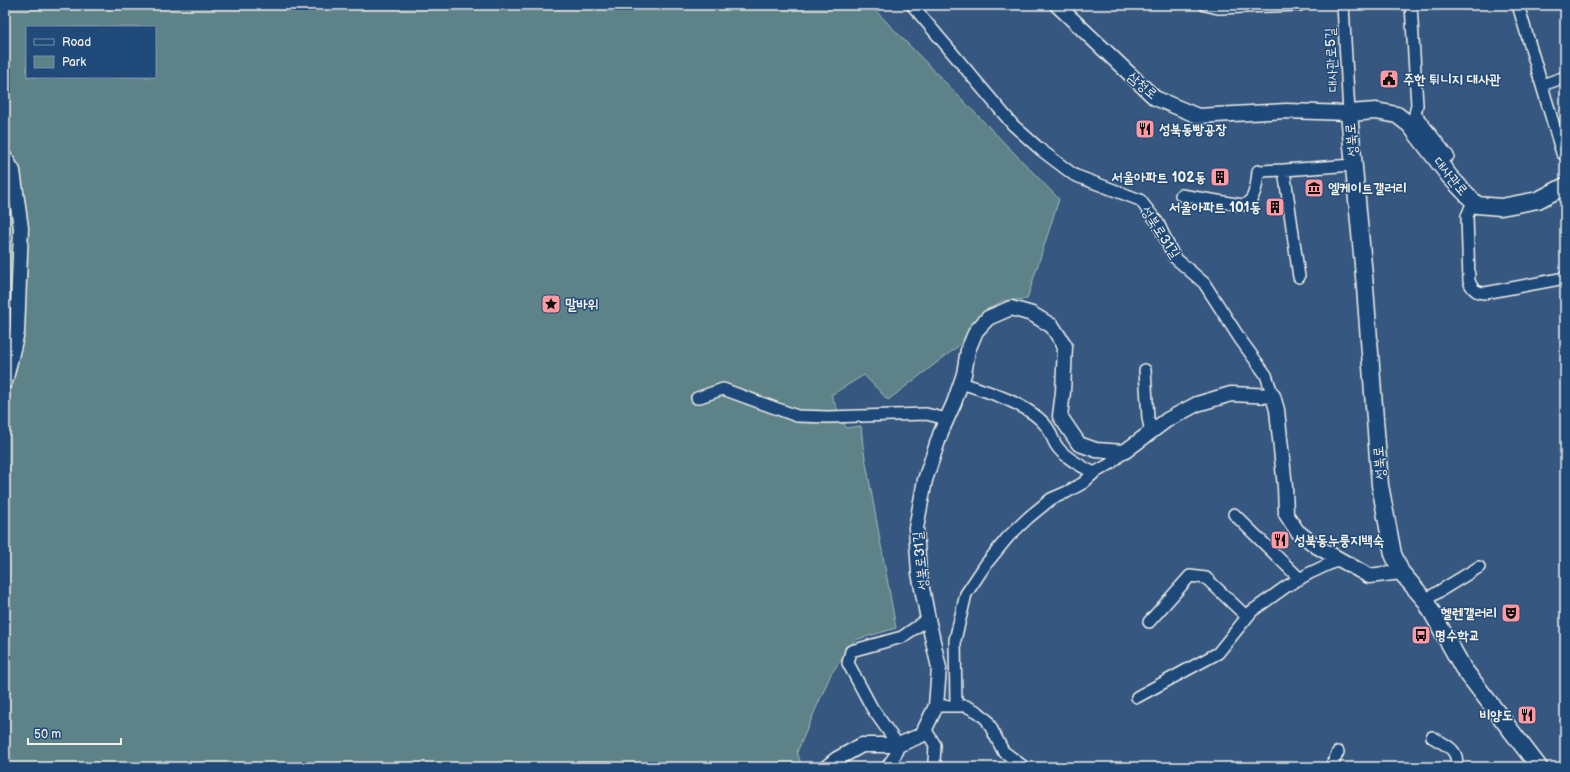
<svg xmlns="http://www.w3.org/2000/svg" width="1570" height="772" font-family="'Balsamiq Sans','Poor Story',sans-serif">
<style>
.green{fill:#5d8287;stroke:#a8bab8;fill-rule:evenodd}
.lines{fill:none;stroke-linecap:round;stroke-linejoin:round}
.minor-casing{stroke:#f4f1e8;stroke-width:14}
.tertiary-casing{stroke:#f4f1e8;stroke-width:17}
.secondary-casing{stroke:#f4f1e8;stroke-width:19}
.minor{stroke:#1f4a7a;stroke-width:11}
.tertiary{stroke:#1f4a7a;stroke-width:14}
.secondary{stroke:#1f4a7a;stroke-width:16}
.labels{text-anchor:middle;stroke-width:3;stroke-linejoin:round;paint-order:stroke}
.street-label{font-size:14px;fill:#f4f1e8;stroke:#1f4a7a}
.poi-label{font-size:14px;font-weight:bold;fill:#f4f1e8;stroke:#1f4a7a;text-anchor:start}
</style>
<rect width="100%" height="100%" fill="#365780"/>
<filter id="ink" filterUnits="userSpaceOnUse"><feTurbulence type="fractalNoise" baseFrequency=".025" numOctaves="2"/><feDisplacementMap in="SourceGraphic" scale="8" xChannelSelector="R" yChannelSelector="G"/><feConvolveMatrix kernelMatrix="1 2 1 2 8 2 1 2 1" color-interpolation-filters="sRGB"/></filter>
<g filter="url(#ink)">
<path class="green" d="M5 5H870L1059 199 1027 299 1002 301 979 317 961 344 888 400 864 375 831 395 846 428 861 426 863 446 896 628 855 640 831 674 797 752 802 767H5ZM27 27H155V77H27Z"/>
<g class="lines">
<defs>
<path id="minor" d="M912 5 1013 125 1041 150 1074 175 1140 200 1158 223 1174 257 1204 283 1240 339 1266 375 1273 396
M1205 5 1218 8 1300 5
M1343 5 1349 113
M1518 5 1562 153H1565
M1542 85 1565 77
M1415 114 1448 156
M1410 125 1413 123 1417 105 1411 5
M1181 195 1242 205 1249 203C1256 193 1257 183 1258 171L1284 170
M1473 202 1467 216 1469 281C1472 289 1476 293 1485 293L1565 278
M1299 277 1284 170 1353 165
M1145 370 1148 418 1151 432
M961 383C987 391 1031 405 1047 427 1052 434 1053 443 1059 449 1067 459 1083 467 1094 473
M697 398 723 389 797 416 828 417 926 414 947 419
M1234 514 1300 579
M1425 600 1479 567
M1149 622 1190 576 1206 578 1247 617
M1137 697 1218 653 1252 611 1287 586 1310 573 1340 559
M956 705 955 640 966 594 986 564 1008 537 1029 517 1051 499 1067 492 1083 483 1094 473 1110 464 1124 452
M936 706H966L978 712 987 720 1003 751 1024 767
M925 729 935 745 934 762 938 767
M1432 737C1445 745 1460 749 1456 767
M887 767 896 754 898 745 872 708 848 663 851 651 902 637 928 619
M1331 767 1338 752"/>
<path id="tertiary" d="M1057 5 1155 98 1198 116 1286 111 1349 113
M5 158 13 171 21 228 17 332 5 382
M827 767 837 759 862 745H898L922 735 936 706 939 668 928 619 919 573 916 528 925 480 941 432 954 403 964 374 968 350 976 331 988 318 1011 308 1032 314 1052 326 1065 346 1063 392 1060 416 1079 444 1096 450 1124 452 1167 420 1197 404 1231 394 1273 396 1277 410 1285 487 1286 514 1297 531 1316 546 1369 576 1401 572"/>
<path id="secondary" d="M1539 767 1463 668 1425 600 1401 572 1393 554 1380 485 1365 287 1349 113 1376 111 1397 115 1410 125 1450 177 1477 205 1501 207 1538 200 1565 186"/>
</defs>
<use href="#minor" class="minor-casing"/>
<use href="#tertiary" class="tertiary-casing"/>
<use href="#secondary" class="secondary-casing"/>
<use href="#minor" class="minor"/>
<use href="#tertiary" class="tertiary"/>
<use href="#secondary" class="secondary"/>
</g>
</g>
<defs>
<symbol id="civic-square" viewBox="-11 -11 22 22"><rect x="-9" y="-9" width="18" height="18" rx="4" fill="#ff9aa2" stroke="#1f4a7a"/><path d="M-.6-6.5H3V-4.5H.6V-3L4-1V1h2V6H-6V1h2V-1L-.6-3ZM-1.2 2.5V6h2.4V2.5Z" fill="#111"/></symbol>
<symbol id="restaurant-square" viewBox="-11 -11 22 22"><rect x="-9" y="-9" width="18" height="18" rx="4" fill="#ff9aa2" stroke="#1f4a7a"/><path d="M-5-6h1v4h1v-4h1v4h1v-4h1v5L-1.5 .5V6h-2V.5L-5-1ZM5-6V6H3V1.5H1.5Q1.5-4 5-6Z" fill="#111"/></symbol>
<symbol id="building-square" viewBox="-11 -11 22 22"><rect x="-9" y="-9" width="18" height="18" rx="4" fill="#ff9aa2" stroke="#1f4a7a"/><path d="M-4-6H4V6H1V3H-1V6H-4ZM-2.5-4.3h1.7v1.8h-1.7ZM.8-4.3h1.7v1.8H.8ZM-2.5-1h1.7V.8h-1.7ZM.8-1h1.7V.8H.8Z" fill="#111"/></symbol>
<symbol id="museum-square" viewBox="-11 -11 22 22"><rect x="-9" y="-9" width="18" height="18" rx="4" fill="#ff9aa2" stroke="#1f4a7a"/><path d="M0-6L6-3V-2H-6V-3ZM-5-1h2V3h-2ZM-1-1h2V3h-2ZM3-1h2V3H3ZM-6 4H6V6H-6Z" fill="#111"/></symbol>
<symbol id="sight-square" viewBox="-11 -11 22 22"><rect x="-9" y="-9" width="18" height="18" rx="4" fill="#ff9aa2" stroke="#1f4a7a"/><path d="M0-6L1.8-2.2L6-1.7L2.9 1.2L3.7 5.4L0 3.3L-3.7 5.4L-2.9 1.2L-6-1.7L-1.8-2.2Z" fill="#111"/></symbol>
<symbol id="theatre-square" viewBox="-11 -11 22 22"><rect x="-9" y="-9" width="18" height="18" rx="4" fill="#ff9aa2" stroke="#1f4a7a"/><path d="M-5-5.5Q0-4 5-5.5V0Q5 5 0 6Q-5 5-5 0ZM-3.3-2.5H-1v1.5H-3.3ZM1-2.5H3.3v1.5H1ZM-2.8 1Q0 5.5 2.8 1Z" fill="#111"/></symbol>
<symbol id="bus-square" viewBox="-11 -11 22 22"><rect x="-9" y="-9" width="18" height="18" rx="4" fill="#ff9aa2" stroke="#1f4a7a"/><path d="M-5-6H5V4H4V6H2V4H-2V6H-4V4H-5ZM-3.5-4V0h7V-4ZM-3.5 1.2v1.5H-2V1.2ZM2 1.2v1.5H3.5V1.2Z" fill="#111"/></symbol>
</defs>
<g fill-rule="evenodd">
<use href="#civic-square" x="1378" y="68" width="22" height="22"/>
<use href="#restaurant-square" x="1134" y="118" width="22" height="22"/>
<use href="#building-square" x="1209" y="166" width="22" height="22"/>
<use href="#museum-square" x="1303" y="177" width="22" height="22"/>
<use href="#building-square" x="1264" y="196" width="22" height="22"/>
<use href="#sight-square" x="540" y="293" width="22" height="22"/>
<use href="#restaurant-square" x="1269" y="529" width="22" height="22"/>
<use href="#theatre-square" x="1500" y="602" width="22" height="22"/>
<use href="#bus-square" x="1410" y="624" width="22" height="22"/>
<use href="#restaurant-square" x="1516" y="704" width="22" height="22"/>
</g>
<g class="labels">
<g class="street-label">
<text transform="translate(1331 60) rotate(-93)" y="5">대사관로5길</text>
<text transform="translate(1143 85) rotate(40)" y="5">삼청로</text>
<text transform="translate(1351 140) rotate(-95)" y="5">성북로</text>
<text transform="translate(1451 176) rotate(50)" y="5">대사관로</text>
<text transform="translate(1161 232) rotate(57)" y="5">성북로31길</text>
<text transform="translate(1379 463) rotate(-95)" y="5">성북로</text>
<text transform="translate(920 561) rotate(-96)" y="5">성북로31길</text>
</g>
<g class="poi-label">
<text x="1403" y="84">주한 튀니지 대사관</text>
<text x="1159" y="134">성북동빵공장</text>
<text x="1206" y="182" text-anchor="end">서울아파트 102동</text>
<text x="1328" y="193">엘케이트갤러리</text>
<text x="1261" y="212" text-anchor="end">서울아파트 101동</text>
<text x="565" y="309">말바위</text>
<text x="1294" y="545">성북동누룽지백숙</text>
<text x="1497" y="618" text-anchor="end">헬렌갤러리</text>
<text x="1435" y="640">명수학교</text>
<text x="1513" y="720" text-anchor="end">비양도</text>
</g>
</g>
<rect width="1570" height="772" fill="none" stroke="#1f4a7a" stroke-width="20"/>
<rect x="10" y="10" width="1550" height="752" fill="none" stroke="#f4f1e8" stroke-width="1.5" filter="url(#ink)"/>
<rect x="26" y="26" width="130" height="52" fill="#1f4a7a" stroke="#748da6"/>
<rect x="34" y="39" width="20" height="6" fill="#1f4a7a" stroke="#748da6"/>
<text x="62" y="46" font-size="12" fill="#f4f1e8">Road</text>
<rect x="34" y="56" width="20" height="12" fill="#5d8287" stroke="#748da6"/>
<text x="62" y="66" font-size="12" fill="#f4f1e8">Park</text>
<path d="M28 738v6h93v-6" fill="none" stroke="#f4f1e8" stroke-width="2"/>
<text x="34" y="738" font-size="12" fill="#f4f1e8" stroke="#1f4a7a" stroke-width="3" paint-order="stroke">50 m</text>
</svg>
